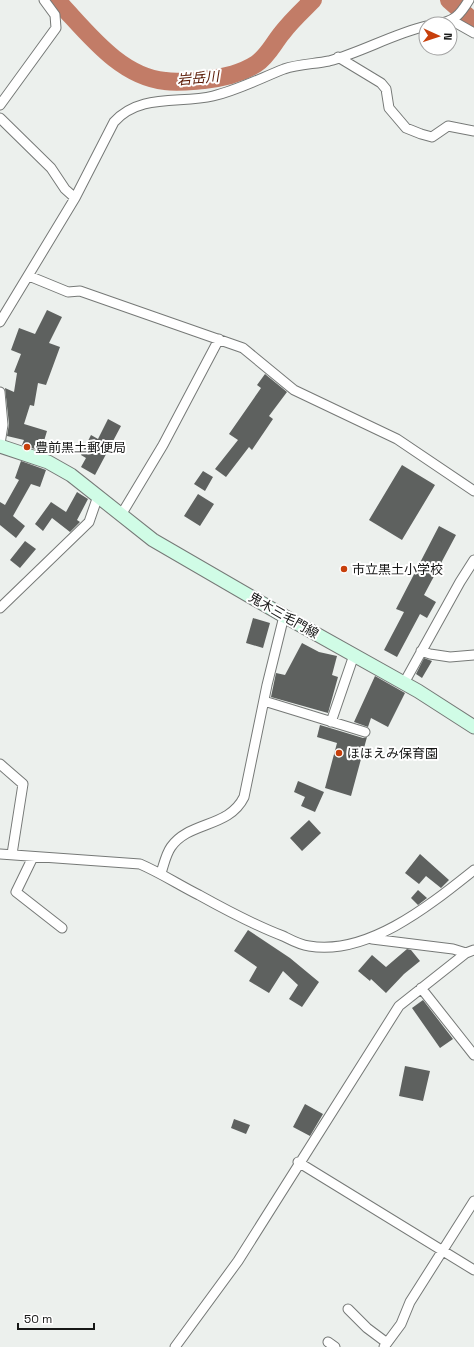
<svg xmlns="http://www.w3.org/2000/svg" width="474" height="1347" font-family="'Space Grotesk','Noto Sans JP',sans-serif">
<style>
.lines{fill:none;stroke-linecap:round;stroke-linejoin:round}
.river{stroke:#c27c67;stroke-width:18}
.building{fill:#5e615f}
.minor-casing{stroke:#767977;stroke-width:11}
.secondary-casing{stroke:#767977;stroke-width:15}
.minor{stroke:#fff;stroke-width:9}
.secondary{stroke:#d0fce6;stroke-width:13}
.poi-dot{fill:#c73f0b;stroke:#fff;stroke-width:1.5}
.labels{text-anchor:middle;stroke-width:4;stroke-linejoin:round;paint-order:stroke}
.poi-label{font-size:13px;fill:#161716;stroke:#fff;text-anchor:start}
.street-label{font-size:13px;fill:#161716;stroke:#fff}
.water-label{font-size:14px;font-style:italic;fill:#5b1b06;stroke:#fff}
</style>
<rect width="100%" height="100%" fill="#ecf0ed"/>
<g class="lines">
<path class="river" d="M58 0 63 7C90 36 122 77 165 81 178 83 191 81 204 80 221 78 242 73 256 64 268 56 273 44 282 33 291 21 302 11 313 0
M449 0 474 22"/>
</g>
<path class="building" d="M47 310 62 317 49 343 60 347 46 385 38 383 34 406 30 405 24 424 47 431 41 451 22 445 24 440 7 436 9 424 5 388 14 392 17 373 14 372 21 354 11 350 19 328 35 334Z
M265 374 287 392 269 416 273 419 252 450 249 447 226 477 215 469 238 440 229 434 261 388 257 385Z
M108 419 121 426 95 475 81 467 86 458 81 455 91 435 98 439Z
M21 461 46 470 40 487 31 484 13 516 25 526 16 538 0 525V502L5 505 19 480 15 478Z
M402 465 435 485 402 540 369 520Z
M203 471 213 477 205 491 194 484Z
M77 492 88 499 77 520 80 522 70 532 52 518 43 531 35 524 51 502 66 512Z
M198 494 214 504 200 526 184 516Z
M439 526 456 535 424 595 436 602 427 618 420 614 397 657 384 650 404 612 396 609Z
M25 541 36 549 20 568 10 560Z
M253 618 270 623 263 648 246 643Z
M302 643 319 652 337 656 332 675 338 677 328 713 271 697 276 673 285 675Z
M424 658 432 661 422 678 416 674Z
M375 676 405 693 388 727 371 718 368 727 354 722Z
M320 725 363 738 367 737 351 796 325 788 337 743 317 737Z
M298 781 324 792 315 812 301 806 305 797 294 792Z
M309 820 321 833 302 851 290 838Z
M420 854 449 880 441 888 426 876 419 884 405 873Z
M418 890 427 898 418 905 411 898Z
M248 930 290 958 319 982 302 1007 289 999 298 985 283 971 269 993 249 981 257 967 234 951Z
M407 949 411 950 420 961 404 974 386 993 371 979 370 981 358 971 372 955 386 967Z
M423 1000 453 1039 440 1048 412 1008Z
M405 1066 430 1071 423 1101 399 1096Z
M305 1104 323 1114 310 1136 293 1127Z
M234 1119 250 1125 246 1134 231 1128Z"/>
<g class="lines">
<defs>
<path id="minor" d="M451 20 474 33
M436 24C454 22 460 15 469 0
M338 57 381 83 386 89 389 108 406 128 421 134 432 137 448 126 474 131
M0 105 56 28 55 15 44 0
M0 118 51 168 65 189 75 198
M29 276 68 292 80 291 243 348 294 390 397 439 474 491
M0 322 75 198 114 122C140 93 180 104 213 96 238 90 261 78 284 69 298 64 315 64 329 61 362 52 393 34 426 26
M0 392 3 425 0 444
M121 515 163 445 219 339
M0 608 89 522 98 496
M421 651 430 654 450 657 474 655
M404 683 460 582 474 560
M264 701 365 732
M331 722 354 655
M0 764 23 784 12 854
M0 854 140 864C161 873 179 885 199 895 226 910 254 925 283 936 291 940 300 945 309 946 368 956 430 905 474 870
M33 857 16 892 62 928
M161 873C164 864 166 854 171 847 189 821 229 828 244 797L267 685 284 616
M372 939 453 949 466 953
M421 988 474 1055
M298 1162 474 1270
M348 1309 367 1328 387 1343
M328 1342 335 1347
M175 1347 238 1261 399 1006 466 953 474 950
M384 1347 401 1324 410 1302 474 1201"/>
<path id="secondary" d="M0 446 48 462 71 475 153 540 284 616 418 691 474 727"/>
</defs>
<use href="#minor" class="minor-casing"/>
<use href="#secondary" class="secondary-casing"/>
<use href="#minor" class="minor"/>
<use href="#secondary" class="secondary"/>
</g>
<g class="poi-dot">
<circle cx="27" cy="447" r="4"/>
<circle cx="344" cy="569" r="4"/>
<circle cx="339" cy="753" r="4"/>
</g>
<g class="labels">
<g class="poi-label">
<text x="35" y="452">豊前黒土郵便局</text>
<text x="352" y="574">市立黒土小学校</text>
<text x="347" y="758">ほほえみ保育園</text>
</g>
<g class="street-label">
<text transform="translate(284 615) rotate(30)" y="5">鬼木三毛門線</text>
</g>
<g class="water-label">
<text transform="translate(198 78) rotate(-5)" y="5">岩岳川</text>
</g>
</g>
<g transform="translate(438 36) rotate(93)"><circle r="19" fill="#ffffff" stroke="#a2a2a2"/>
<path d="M0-3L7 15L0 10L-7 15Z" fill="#c73f0b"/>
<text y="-6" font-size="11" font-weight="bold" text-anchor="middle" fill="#161716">N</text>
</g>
<path d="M18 1323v6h76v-6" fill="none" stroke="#161716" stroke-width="2"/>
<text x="24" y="1323" font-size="12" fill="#161716" stroke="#ffffff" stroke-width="3" paint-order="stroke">50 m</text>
</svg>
